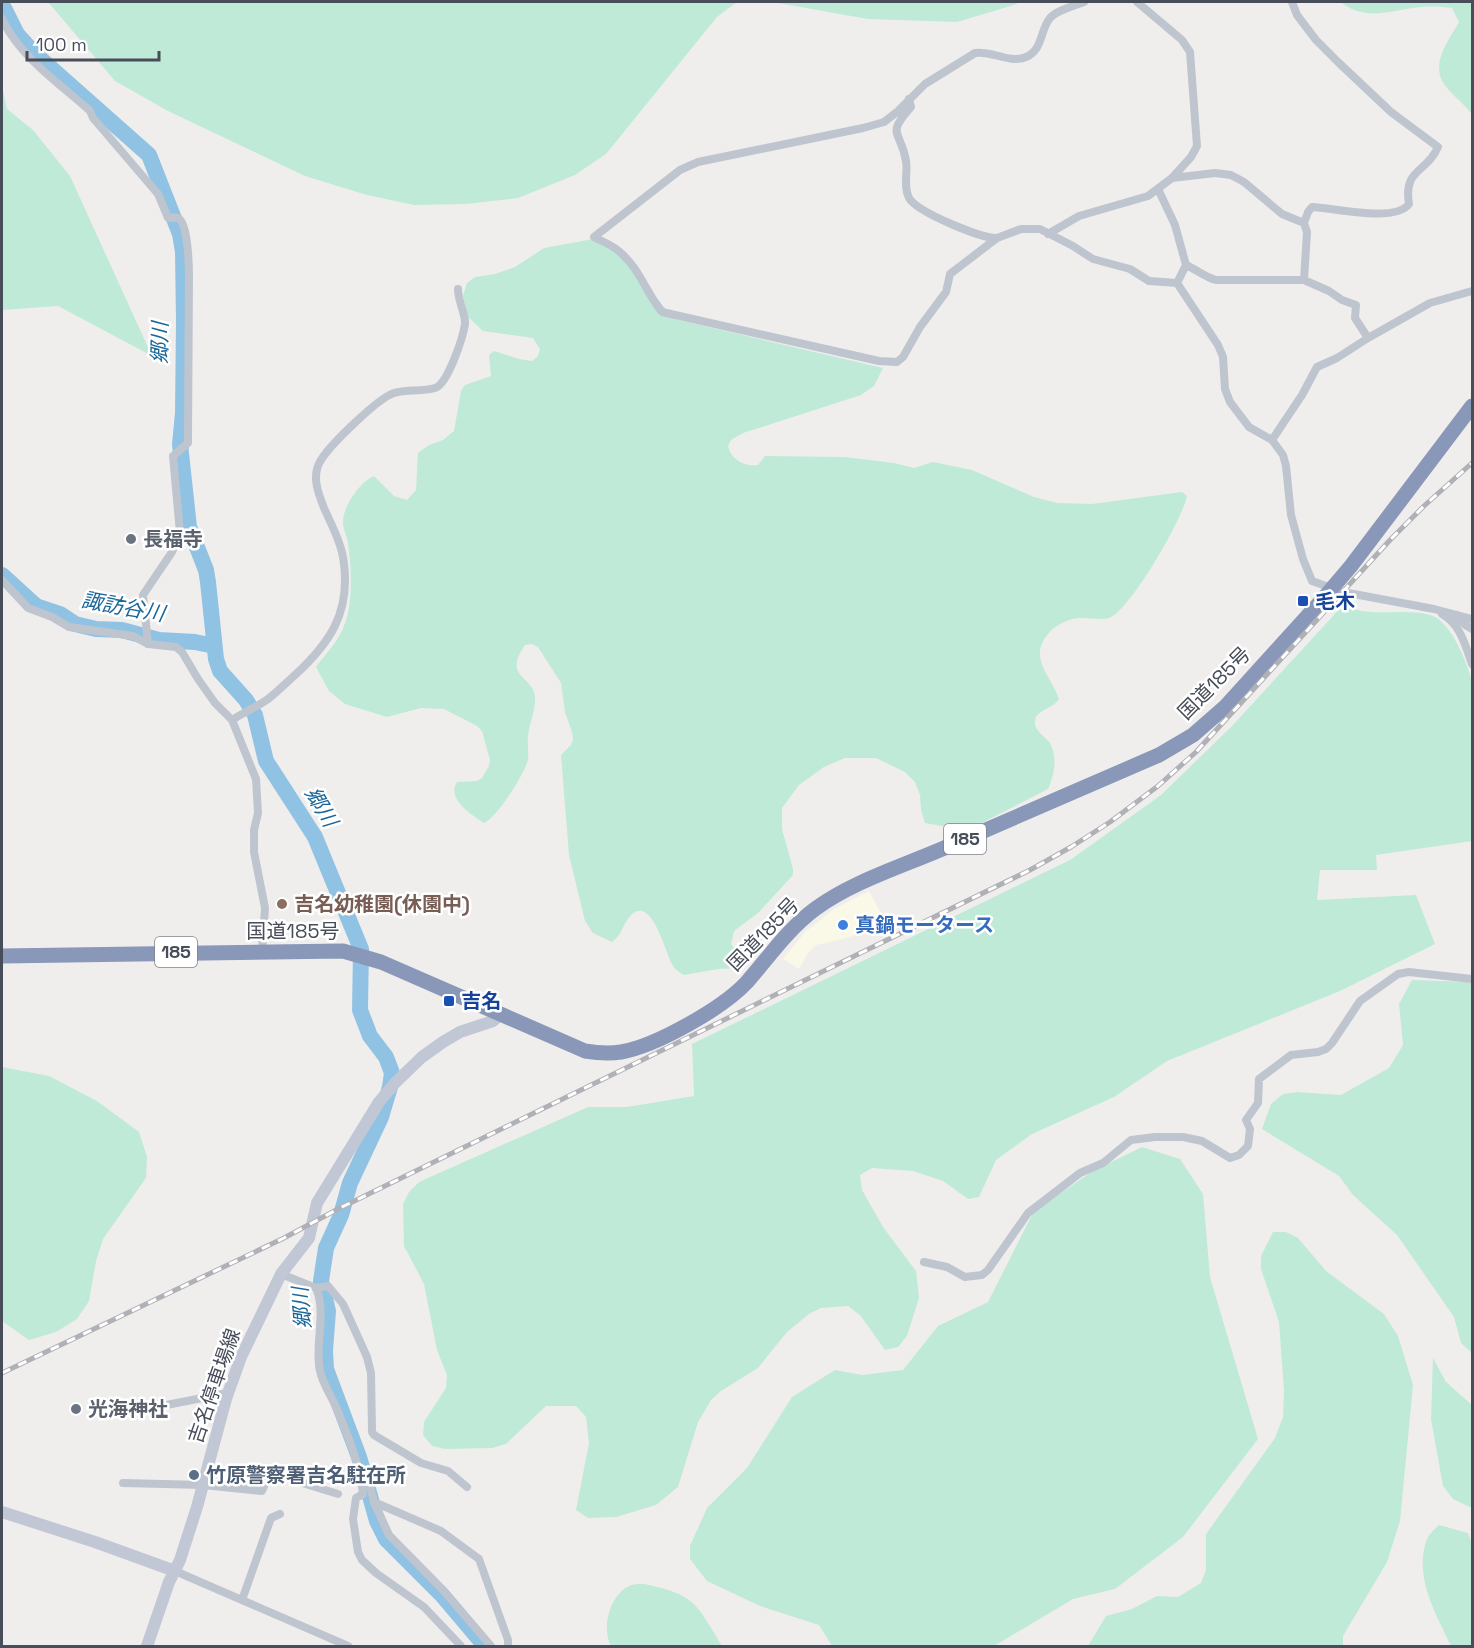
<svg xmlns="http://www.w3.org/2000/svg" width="1474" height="1648" font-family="'Space Grotesk','Noto Sans JP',sans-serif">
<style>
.commercial{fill:#faf8e7}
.green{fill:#bfead7}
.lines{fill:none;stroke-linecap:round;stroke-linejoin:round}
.river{stroke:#90c3e3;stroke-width:16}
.street{stroke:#bfc5ce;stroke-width:8}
.secondary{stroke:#c1c7d5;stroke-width:12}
.highway{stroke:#8997b8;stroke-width:15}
.rail-casing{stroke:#b0b1b7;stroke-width:5}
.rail{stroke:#fff;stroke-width:3;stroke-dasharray:9;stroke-linecap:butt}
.worship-dot{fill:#6b7280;stroke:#fff;stroke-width:2}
.transit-dot{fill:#1a4fb4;stroke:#fff;stroke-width:2}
.education-dot{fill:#8d6e63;stroke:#fff;stroke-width:2}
.shop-dot{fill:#3f7fe0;stroke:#fff;stroke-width:2}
.service-dot{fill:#5c6f8a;stroke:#fff;stroke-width:2}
.labels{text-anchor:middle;stroke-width:5;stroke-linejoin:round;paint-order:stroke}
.shield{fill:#fff;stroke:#7e828b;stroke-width:1.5}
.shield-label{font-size:18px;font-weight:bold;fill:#474d59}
.worship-label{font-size:20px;font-weight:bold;fill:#5b616d;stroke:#fff;text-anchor:start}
.transit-label{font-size:20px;font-weight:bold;fill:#164399;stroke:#fff;text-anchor:start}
.street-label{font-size:20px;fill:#474d59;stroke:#fff}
.education-label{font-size:20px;font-weight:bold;fill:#785e54;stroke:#fff;text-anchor:start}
.shop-label{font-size:20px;font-weight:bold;fill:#366cbe;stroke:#fff;text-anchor:start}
.service-label{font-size:20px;font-weight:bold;fill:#4e5e75;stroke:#fff;text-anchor:start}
.water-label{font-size:21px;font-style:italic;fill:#19679a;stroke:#fff}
</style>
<rect width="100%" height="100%" fill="#f0eeed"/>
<path class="commercial" d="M869 891 884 919 850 937 816 945 808 953 799 969 783 959 805 932 834 909Z"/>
<path class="green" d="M48 2H737L717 17 606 154 575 175 518 198 466 204 414 205 367 195 305 176 168 111 115 81Z
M772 2H1020L1014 5 957 22 868 19Z
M1340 2H1472V112H1470C1463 103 1449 92 1444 84 1430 63 1449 40 1459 22L1452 8C1443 7 1433 6 1423 7 1391 9 1369 23 1340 2Z
M2 86 7 109 33 130 70 176 152 356 58 306 2 310Z
M593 239 623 257 674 319 883 368 874 386 861 395 743 433 731 440 728 446C731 460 745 467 758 465L765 456 845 457 894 463 914 468 933 462 972 470 1034 497 1057 503 1092 504 1182 492 1187 496C1183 518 1130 611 1109 618 1098 621 1084 616 1072 619 1065 621 1053 627 1049 633 1027 657 1051 675 1059 699 1054 708 1037 710 1035 720 1033 730 1045 736 1050 743 1058 758 1054 776 1048 789L970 829 963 830 925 823 921 810 920 795 915 782 905 772 876 758H845L824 767 799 785 782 808V829L793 869V875L758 913 734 931 731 944 741 955V968L718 969 684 975C680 973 675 969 673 966 666 955 654 902 635 912 624 918 623 935 612 942L593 933 585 921 569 855 561 755 571 745 573 739 572 732 565 712 561 683 538 647 532 644 525 645C502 678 533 675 535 697 536 711 529 723 528 737 527 745 529 753 528 760 525 773 497 818 484 823 472 815 446 799 457 782L477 781 482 778 489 766 490 760 482 731 477 726 444 709 421 708 387 717 345 704 329 691 316 667C332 646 344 636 349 608 352 587 351 564 348 543 347 536 342 527 343 520 344 505 361 481 374 476L394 496 407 500 416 490 418 453 429 445 443 440 454 431 461 391 465 385 491 376 489 355 494 351 519 359 532 361 538 356 540 349 533 338 483 331 468 317 463 296 467 283 475 277 495 274 515 267 544 248Z
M1344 604C1367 620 1406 606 1433 616 1452 624 1467 663 1472 681 1474 695 1472 713 1472 727 1472 765 1473 803 1472 841L1376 855 1377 870H1320L1317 900 1416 895 1435 944 1340 991 1167 1061 1114 1097 1032 1134 996 1160 979 1197 968 1199 943 1181 913 1171 872 1168 860 1175 862 1190 883 1227 916 1271 919 1298 907 1336 898 1347 885 1350 860 1315 848 1306 821 1308 809 1314 787 1332 758 1368 721 1391 711 1400 698 1422 678 1487 656 1505 616 1517 588 1518 576 1510 589 1443 586 1417 576 1406H546L506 1444 492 1448 445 1449 432 1446 423 1435 424 1422 446 1388 447 1375 437 1350 424 1284 404 1246 403 1204 409 1192 419 1182 588 1107H627L694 1096 692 1044 1070 860 1161 795 1232 726Z
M1412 980 1472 982V1353L1461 1343 1454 1317 1397 1235 1353 1195 1339 1176 1262 1129 1271 1104 1283 1094 1297 1092 1341 1095 1389 1068 1403 1045 1399 1004Z
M2 1067 49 1076 97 1101 139 1132 147 1157 146 1178 103 1239 96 1261 89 1301 77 1319 56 1332 29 1340 2 1321Z
M1142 1147 1180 1159 1203 1194 1210 1277 1258 1439 1183 1537 1115 1589 1073 1599 994 1646H832L819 1625 760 1606 707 1581 690 1559V1546L707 1508 747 1468 792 1397 835 1370 862 1375 903 1370 938 1326 988 1302 1034 1211 1093 1171Z
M1273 1232H1286L1298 1238 1326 1271 1384 1314 1398 1336 1413 1385 1400 1521 1387 1562 1343 1636V1646H1088L1106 1616 1132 1609 1157 1596 1178 1597 1201 1583 1206 1570V1534L1275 1438 1283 1417 1284 1391 1279 1322 1261 1269V1256Z
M1433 1358 1446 1382 1472 1405V1508L1453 1499 1443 1486 1431 1419Z
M1439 1525 1468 1533 1472 1544V1646H1451C1436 1614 1413 1576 1427 1539 1429 1534 1435 1529 1439 1525Z
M644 1584C696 1595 696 1603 722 1646H611C601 1628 610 1595 629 1586 633 1584 640 1584 644 1584Z"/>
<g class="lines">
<path class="river" d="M2 4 17 34 35 54 149 155 180 234 183 252 184 321 183 413 180 444 189 527 206 570 208 582 216 659 220 671 246 700 255 715 266 761 315 837 361 949 360 1010 370 1036 386 1057 392 1073 390 1087 381 1117 350 1183 341 1215 326 1248 321 1281 328 1311 325 1351 326 1369 359 1457 377 1521 386 1539 442 1595 485 1646
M2 575 36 606 60 614 75 624 96 629 122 630 159 640 195 642 214 646"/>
<path class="street" d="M1084 2C1074 6 1057 10 1050 18 1040 30 1043 50 1026 57 1010 64 991 50 975 53L925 84 897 112 884 122 863 128 698 162 680 170 594 237C603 242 615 246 622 254 640 270 647 294 662 312L879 361 897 362 903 357 920 327 946 292 950 274 997 238 1021 229H1040L1073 246 1093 259 1130 269 1149 281 1177 283
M1292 2 1297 15 1316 40 1338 62 1391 112 1438 147C1427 173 1403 168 1409 204 1395 223 1335 208 1312 207L1308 212 1304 223 1307 232 1304 280
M2 19C20 57 59 83 90 111L93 118 158 194 168 218C172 218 175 217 178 218 188 222 189 266 189 277L188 443 173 456 180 533 172 552 143 595 148 644
M909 99 911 107C885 136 901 130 906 161 908 173 903 186 909 198 917 212 980 238 996 238
M1172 178 1215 173 1231 175 1244 182 1282 214 1304 223
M1158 189 1175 225 1186 265 1177 283
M1048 234 1079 216 1148 196 1172 178 1191 157 1197 146 1190 52 1182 40 1137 2
M1186 265C1197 270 1205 277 1216 280H1304L1329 291 1342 300 1356 305 1355 318 1368 338
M1177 283 1218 345 1223 357 1225 389 1230 402 1249 427 1272 440 1283 455 1286 466 1291 515 1303 559 1312 581 1343 592 1434 609 1472 619
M1272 440 1302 395 1317 367 1337 358 1368 338 1430 303 1472 291
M2 580 28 608 52 617 69 627 133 636 148 644 176 647 182 652 198 679 215 703 232 720 256 779 258 813 254 830V852L265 908 262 951
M1442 614C1461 625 1465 645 1472 664
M1457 615 1464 624 1472 629
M232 720C244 712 257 707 268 699 277 692 286 683 295 675 330 643 350 613 344 564 342 544 332 526 324 508 318 493 311 475 321 460 330 445 378 398 394 393 407 389 422 392 435 388 448 384 463 337 465 324 466 315 458 302 458 289
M924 1262 947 1267 965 1277 982 1275 988 1270 1028 1213 1080 1173 1103 1163 1131 1140 1155 1137H1183L1202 1141 1230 1158 1239 1155 1248 1146 1250 1129 1246 1120 1258 1103 1259 1079 1291 1055 1318 1052 1326 1049 1332 1043 1360 1001 1398 974 1409 972 1472 979
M281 1274 316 1288 328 1286 343 1304 367 1357 371 1373 372 1432 374 1435 421 1463 448 1471 467 1487
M316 1288C327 1314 314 1344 320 1371 322 1382 330 1394 335 1405 347 1433 360 1464 363 1494L356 1498 353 1519 358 1552 362 1560 376 1573 424 1607 461 1646
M120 1414 228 1393
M360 1469 368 1478 374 1502 389 1535 443 1590 491 1646
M123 1483 203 1485 262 1491 270 1473 338 1494
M374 1502 441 1531 479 1559 508 1640V1646
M175 1571 348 1646
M242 1600 271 1518 280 1514"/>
<path class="secondary" d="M2 1512 95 1542 175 1571
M147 1646 169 1582 180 1560 197 1507 226 1399 241 1357 281 1274 309 1238 317 1203 379 1102 395 1083 422 1057 443 1042 460 1032 493 1021 500 1015"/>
<path class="highway" d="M2 956 343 951 381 962 585 1051C597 1053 609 1054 621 1052 656 1046 723 1008 747 982 769 957 788 929 815 909 852 882 900 867 942 849 1014 818 1086 786 1159 755L1193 735 1225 707 1322 600 1351 566 1472 406"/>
<defs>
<path id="rail" d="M2 1373 284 1238 338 1209 1030 870 1071 847 1110 822 1158 786 1196 752 1391 539 1424 506 1472 463"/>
</defs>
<use href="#rail" class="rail-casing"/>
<use href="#rail" class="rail"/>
</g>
<g class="worship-dot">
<circle cx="131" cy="539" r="6"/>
<circle cx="76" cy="1409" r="6"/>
</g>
<g class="transit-dot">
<rect x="1297" y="595" width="12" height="12" rx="3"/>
<rect x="443" y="995" width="12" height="12" rx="3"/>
</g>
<circle class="education-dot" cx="282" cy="904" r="6"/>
<circle class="shop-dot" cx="843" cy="925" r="6"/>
<circle class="service-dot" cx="194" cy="1475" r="6"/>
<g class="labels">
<g class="shield">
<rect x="944" y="824" width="42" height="30" rx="4.5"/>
<rect x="155" y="937" width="42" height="30" rx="4.5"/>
</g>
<g class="shield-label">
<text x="965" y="845">185</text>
<text x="176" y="958">185</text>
</g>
<g class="worship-label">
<text x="143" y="546">長福寺</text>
<text x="88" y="1416">光海神社</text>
</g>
<g class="transit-label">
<text x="1315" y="608">毛木</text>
<text x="461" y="1008">吉名</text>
</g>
<g class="street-label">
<text transform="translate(1214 683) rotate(-45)" y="7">国道185号</text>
<text x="293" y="938">国道185号</text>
<text transform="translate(763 934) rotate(-46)" y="7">国道185号</text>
<text transform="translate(214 1386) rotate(-71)" y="7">吉名停車場線</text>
</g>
<g class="education-label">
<text x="294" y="911">吉名幼稚園(休園中)</text>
</g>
<g class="shop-label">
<text x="855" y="932">真鍋モータース</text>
</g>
<g class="service-label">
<text x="206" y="1482">竹原警察署吉名駐在所</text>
</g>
<g class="water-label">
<text transform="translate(160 343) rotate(-89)" y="7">郷川</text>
<text transform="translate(123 607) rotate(10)" y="7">諏訪谷川</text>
<text transform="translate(321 807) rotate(59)" y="7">郷川</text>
<text transform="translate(302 1308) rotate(-95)" y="7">郷川</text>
</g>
</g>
<rect width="1474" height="1648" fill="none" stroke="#474d59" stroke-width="6"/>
<path d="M27 51v9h132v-9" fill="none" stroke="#474d59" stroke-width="3"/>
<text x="36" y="51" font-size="18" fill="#474d59" stroke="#ffffff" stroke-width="4.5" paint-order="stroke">100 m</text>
</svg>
